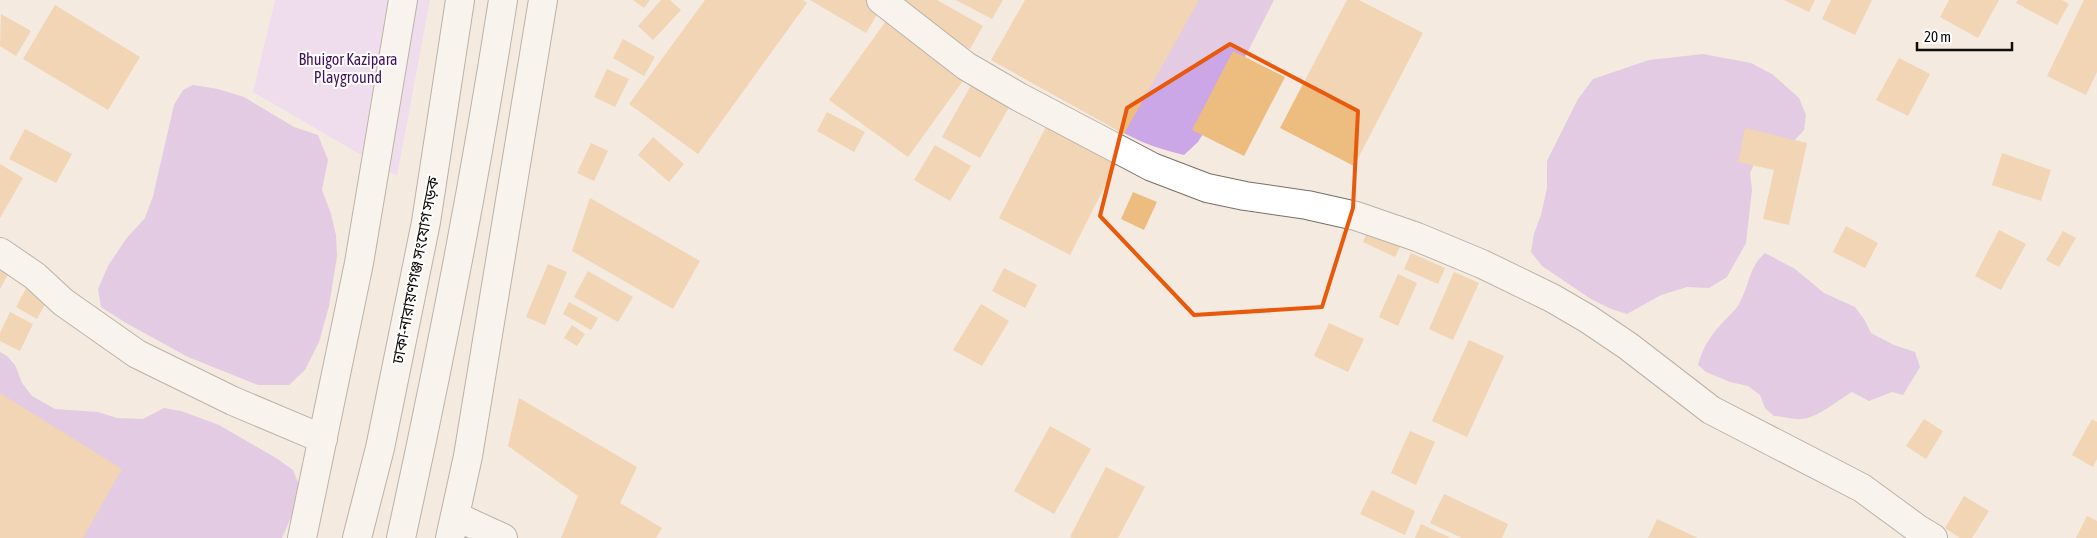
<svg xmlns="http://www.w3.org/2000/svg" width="2097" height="538" font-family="'Asap Condensed','Noto Sans Bengali',sans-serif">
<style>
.green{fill:#e9cffc}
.water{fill:#cca7e7}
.building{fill:#edbc7f}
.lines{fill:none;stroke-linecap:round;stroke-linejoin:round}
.minor-casing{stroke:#776f65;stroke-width:30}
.major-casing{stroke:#776f65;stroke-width:30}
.minor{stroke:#fff;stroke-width:28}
.major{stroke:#fff;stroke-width:28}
.marked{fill:none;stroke:#e8590c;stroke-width:4;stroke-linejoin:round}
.labels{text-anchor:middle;stroke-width:4;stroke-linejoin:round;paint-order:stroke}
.park-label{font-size:16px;fill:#42125c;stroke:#fff}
.street-label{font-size:16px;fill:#0f0c09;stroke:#fff}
</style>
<rect width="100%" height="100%" fill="#f4eae0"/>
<path class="green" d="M275 0H430L397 176 253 92Z"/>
<path class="water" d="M1087 0H1274L1220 106 1198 142 1184 155C1155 148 1130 139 1105 121Z
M1703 54 1751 63 1772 74 1799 98 1806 115 1804 130 1791 144 1758 155 1750 173 1752 190 1746 243 1727 277 1709 288 1687 287 1661 295 1627 314 1611 309 1591 299 1542 266 1531 252 1534 234 1541 215 1547 188V161L1578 99 1593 79 1649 60Z
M193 85 218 89 244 97 294 127 318 135 328 160 322 190 331 214 336 235 337 256 329 306 319 342 305 370 289 385H258L188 357 126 323 101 307 98 289 108 266 126 239 145 218 153 196 174 105 183 90Z
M1765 253 1795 269 1824 293 1855 307 1864 319 1871 333 1894 345 1915 352 1920 367 1903 395 1892 392 1869 401 1852 392C1838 400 1817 418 1802 419 1794 420 1783 416 1774 416L1765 408 1760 395 1748 386 1730 382 1706 372 1698 365C1703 346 1712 333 1726 319 1730 314 1736 310 1739 304 1750 285 1748 268 1765 253Z
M0 352 7 356 15 365 22 383 32 396 55 409 98 412 117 418 143 419 164 408 181 411 219 425 276 458 293 470 299 485 298 501 282 538H0Z"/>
<path class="building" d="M633 0H650L644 8Z
M661 0H670L681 10 653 40 638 26Z
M705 0H803L807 3 698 154 629 104Z
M810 0H871L882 6 866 33Z
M905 0H937L983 26 970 49 900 10Z
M956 0H1003L992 19Z
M1025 0H1199L1124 134 991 60Z
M1347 0H1359L1423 33 1354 166 1280 128Z
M1784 0H1815L1809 12Z
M1831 0H1872L1855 35 1822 19Z
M1949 0H1999L1978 38 1940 17Z
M2018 0H2062L2069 4 2057 25 2016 3Z
M2084 0H2097V72L2086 95 2047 76Z
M55 5 140 57 108 110 23 59Z
M1 14 31 31 16 56 0 46Z
M886 21 965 78 908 157 829 100Z
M623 39 655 57 644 76 613 58Z
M1233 51 1285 77 1244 156 1192 130Z
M1899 58 1930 74 1908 116 1876 100Z
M607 69 629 79 615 107 594 97Z
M974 80 1012 102 980 158 942 137Z
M827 112 865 132 854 152 817 131Z
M1049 121 1120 156 1070 255 999 218Z
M1745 128 1807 143 1789 225 1763 219 1774 170 1738 162Z
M25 129 72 154 56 183 9 159Z
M653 137 684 164 669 182 638 155Z
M591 143 608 151 594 181 577 173Z
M935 145 971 166 950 201 914 180Z
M2002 153 2051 170 2041 201 1992 185Z
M0 164 23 178 0 218Z
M1133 192 1157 202 1144 230 1121 219Z
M590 198 700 261 673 309 572 251Z
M1846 226 1878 243 1865 268 1833 252Z
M1368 230 1401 245 1395 257 1363 242Z
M1999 230 2026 244 2001 290 1975 276Z
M2063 231 2076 238 2059 267 2046 260Z
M1411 253 1445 268 1438 284 1404 269Z
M0 255 14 263 0 289Z
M548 264 567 272 545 325 526 317Z
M1004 268 1037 285 1025 308 992 291Z
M588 271 633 297 618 322 574 297Z
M1454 272 1479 283 1453 340 1429 329Z
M1398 274 1417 283 1398 326 1379 317Z
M30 281 51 293 37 319 16 307Z
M569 302 598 318 591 330 563 314Z
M981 304 1009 321 982 366 953 350Z
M10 312 33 324 20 351 0 341V333Z
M1329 323 1364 339 1348 372 1314 356Z
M572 325 585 334 577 346 564 338Z
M1469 340 1504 356 1467 437 1432 421Z
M0 393 122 469 83 538H0Z
M519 398 637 467 620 503 662 528 656 538H561L578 496 508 446Z
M1924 419 1943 431 1926 459 1906 446Z
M2092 419 2097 422V459L2093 467 2072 455Z
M1050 426 1091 449 1054 514 1014 491Z
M1410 431 1435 442 1416 485 1391 473Z
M1106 467 1145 487 1118 538H1073L1070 537Z
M1372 490 1415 511 1405 535 1360 514Z
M1444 494 1508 524 1502 538H1462L1430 523Z
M1964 496 1989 511 1972 538H1960L1945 528Z
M2087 516 2097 521V538H2076Z
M1657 519 1698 538H1648Z
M1421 524 1451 538H1415Z"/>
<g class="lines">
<defs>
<path id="minor" d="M881 0 966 66 1019 97 1152 167 1207 188 1245 196 1307 205 1356 216 1417 237 1482 264 1552 298 1588 319 1628 346 1711 410 1862 488 1918 529 1933 538
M0 252 35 276 63 302 137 354 233 401 323 439
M455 516 503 538
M302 538 359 263 403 0
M450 538 468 456 543 0"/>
<path id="major" d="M357 538 380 448 426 222 460 0
M401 538C440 360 475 180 503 0"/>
</defs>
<use href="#minor" class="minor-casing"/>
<use href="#major" class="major-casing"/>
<use href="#minor" class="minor"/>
<use href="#major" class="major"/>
</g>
<path d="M0 0H2097V538H0ZM1230 44 1358 111 1353 208 1322 307 1194 315 1100 216 1127 108Z" fill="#f4eae0" fill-opacity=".55" fill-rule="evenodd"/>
<path class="marked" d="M1230 44 1358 111 1353 208 1322 307 1194 315 1100 216 1127 108Z"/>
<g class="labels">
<g class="park-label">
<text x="348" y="65">Bhuigor Kazipara<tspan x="348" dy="18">Playground</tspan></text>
</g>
<g class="street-label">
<text transform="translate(415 270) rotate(-79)" y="6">ঢাকা-নারায়ণগঞ্জ সংযোগ সড়ক</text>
</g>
</g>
<path d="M1917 42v8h95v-8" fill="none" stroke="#0f0c09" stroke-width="2.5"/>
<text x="1924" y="42" font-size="15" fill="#0f0c09" stroke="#ffffff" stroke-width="4" paint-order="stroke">20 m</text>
</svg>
